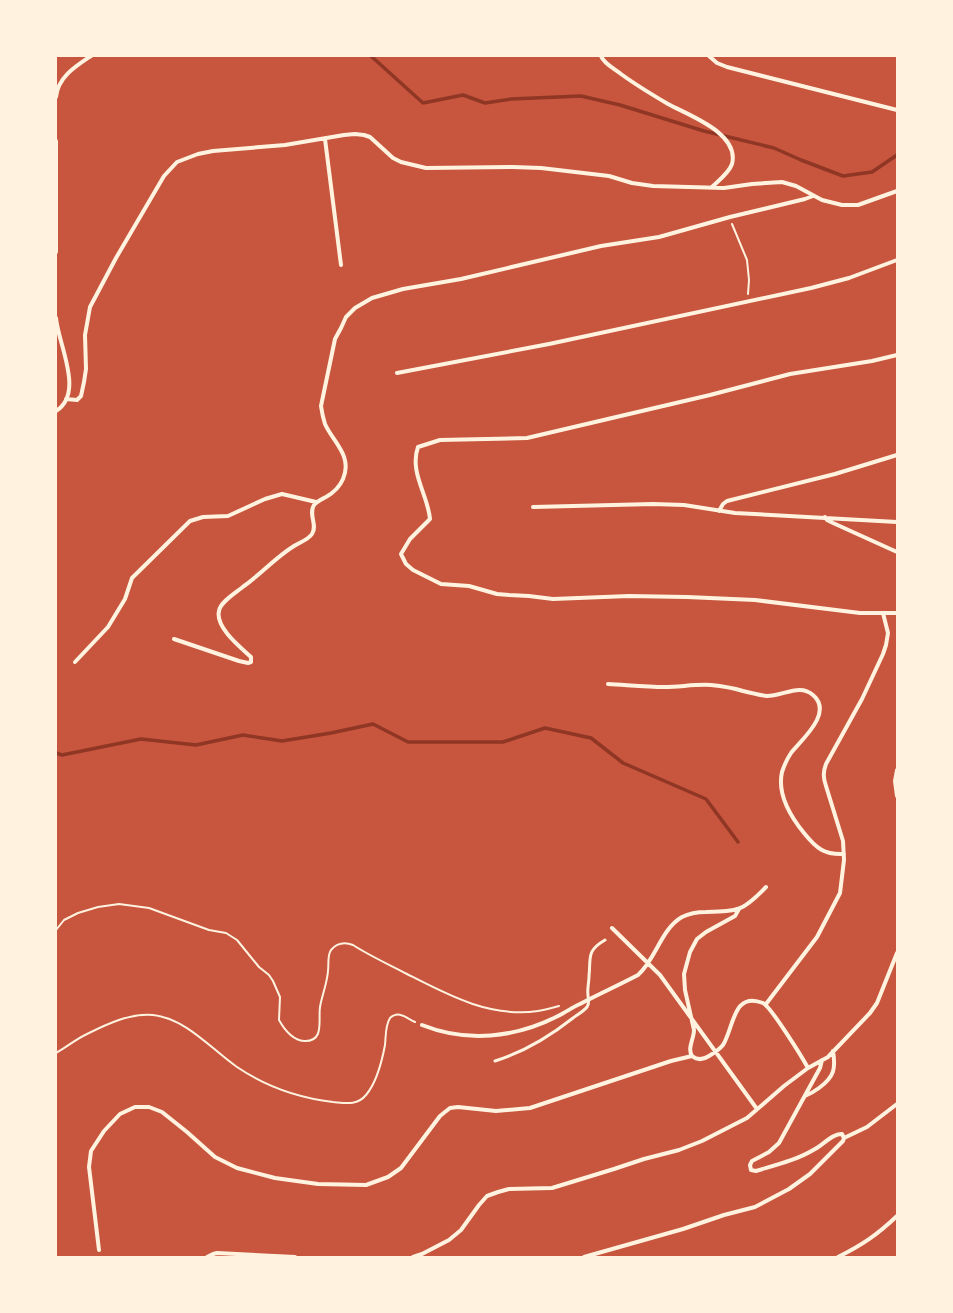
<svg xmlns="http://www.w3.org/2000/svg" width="953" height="1313" font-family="Cabin,sans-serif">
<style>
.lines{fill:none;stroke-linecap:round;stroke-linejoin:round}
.stream{stroke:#8f3625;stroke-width:3.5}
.path{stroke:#fff3e0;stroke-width:2}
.service{stroke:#fff3e0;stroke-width:3}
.minor{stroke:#fff3e0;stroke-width:4}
</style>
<rect width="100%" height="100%" fill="#c8553d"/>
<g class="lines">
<path class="stream" d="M371 56 423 103 463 95 485 103 511 99 581 96 620 105 704 131 774 148 801 160 843 176 872 172 897 155
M56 753 62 755 141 739 196 745 243 735 282 741 331 733 373 724 408 742H503L545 728 591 738 623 763 706 799 738 842"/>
<path class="path" d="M732 224 747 260 749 280 748 294
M56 930 64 920 78 913 98 907 119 904 149 908 209 930 226 933 237 940 259 967 269 975 273 981 280 997 279 1020C284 1029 293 1040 304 1041 325 1042 318 1020 320 1007 322 995 327 984 328 971 329 964 327 956 331 950 337 943 345 942 353 945 370 956 390 965 407 974 448 995 490 1018 538 1011 545 1010 552 1008 559 1006
M56 1053C67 1047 76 1039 87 1034 107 1024 130 1013 153 1015 187 1019 211 1049 237 1067 265 1086 299 1098 333 1102 345 1103 357 1106 366 1095 377 1082 382 1061 385 1045 386 1036 385 1026 390 1018 399 1010 406 1018 415 1022"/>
<path class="service" d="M495 1061C524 1052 549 1037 573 1018 577 1015 584 1011 587 1007 590 1003 588 999 588 995 587 989 589 983 589 976 591 958 586 951 605 940"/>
<path class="minor" d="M601 56C604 64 615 69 621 74 636 85 651 94 668 104 688 115 740 133 732 164 729 173 718 181 712 187
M709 56 717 63 727 67 897 110
M56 97C58 77 76 66 91 56
M325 139 341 265
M56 141V252
M56 318C58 344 85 393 56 411
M897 355 872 361 790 374 710 395 527 438 440 440 418 447C409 472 428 495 430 519L410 539 401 554 406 564 413 570 441 584 469 586 497 594 509 595 529 596 553 599 629 596 687 597 755 600 860 613H897
M397 373 549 344 811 288 849 278 897 260
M66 399 77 400 81 396 84 382 86 369 85 335 90 307 116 258 164 176 177 162 198 154 213 151 285 145 344 135 355 134 364 135 370 137 393 158 401 162 426 168 513 167 541 168 609 176 632 183 653 186 724 188 752 184 782 182 796 186 822 200 842 205H858L897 191
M533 507 653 504 684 505 735 513 897 522
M719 511 723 504 727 501 835 474 897 455
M825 517 827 520 833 523 897 552
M174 639 239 661 248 663 251 662V657C240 647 215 627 219 611 220 602 237 592 244 586 261 574 276 557 294 546 300 542 308 540 312 534 318 525 308 515 314 505 317 501 322 499 326 497 333 493 340 486 343 479 353 456 333 442 325 424 323 418 322 413 321 406L335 339 341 328 346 317 355 308 372 298 403 289 461 279 601 246 659 237 730 217 805 199 813 196
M75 662 108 627 125 599 132 578 190 521 203 517 228 516 265 499 282 494 316 502
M608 684C627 685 646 687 665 687 680 687 695 684 711 685 721 686 733 688 743 691 751 693 759 695 767 696 783 696 800 683 813 695 834 713 801 740 791 753 787 759 784 766 782 772 777 794 791 817 804 833 816 848 824 855 844 854
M897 770 895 781 897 796
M612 928 660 975 757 1109
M766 1004 817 937 840 893 844 860 843 841 826 786C823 777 823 772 826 764L862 699 883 654 886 645 888 633 883 613
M422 1025C467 1043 515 1038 558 1016 566 1012 573 1007 580 1004 599 994 619 985 638 975 656 959 661 929 682 917 690 913 698 912 706 912 739 911 743 911 766 887
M692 1056C687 1048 694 1039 694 1030L685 990 684 974 690 952 697 939 706 932 735 916 739 909
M805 1096C810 1094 815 1091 819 1088 834 1077 836 1069 833 1051
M844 1138 867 1127 897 1104
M99 1250 89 1167 91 1151 104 1131 120 1114 135 1107H149L162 1112 187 1132 215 1157 237 1168 275 1178 318 1184 366 1185 388 1177 401 1168 440 1116 450 1108 458 1107 496 1111 530 1108 671 1061 692 1056C697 1060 703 1060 709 1056 714 1053 719 1050 723 1045 734 1027 733 991 763 1003 771 1007 802 1057 808 1068
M207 1257 213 1254 217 1253 295 1257
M413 1257 422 1254 449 1240 461 1230 479 1205 487 1196 498 1192 509 1189 552 1188 614 1169 644 1159 679 1150 702 1141 747 1118 784 1086 808 1068 828 1057 870 1013 877 1003 897 953
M584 1257 683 1229 724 1215 755 1207 789 1189 810 1174 843 1141 844 1138 842 1134C833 1133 823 1145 815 1149 797 1160 776 1165 756 1171L751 1170 750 1165 752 1161 769 1152 779 1143 820 1068 822 1060
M838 1257C862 1245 877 1235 897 1216"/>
</g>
<rect width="953" height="1313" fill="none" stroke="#fff3e0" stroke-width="114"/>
</svg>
